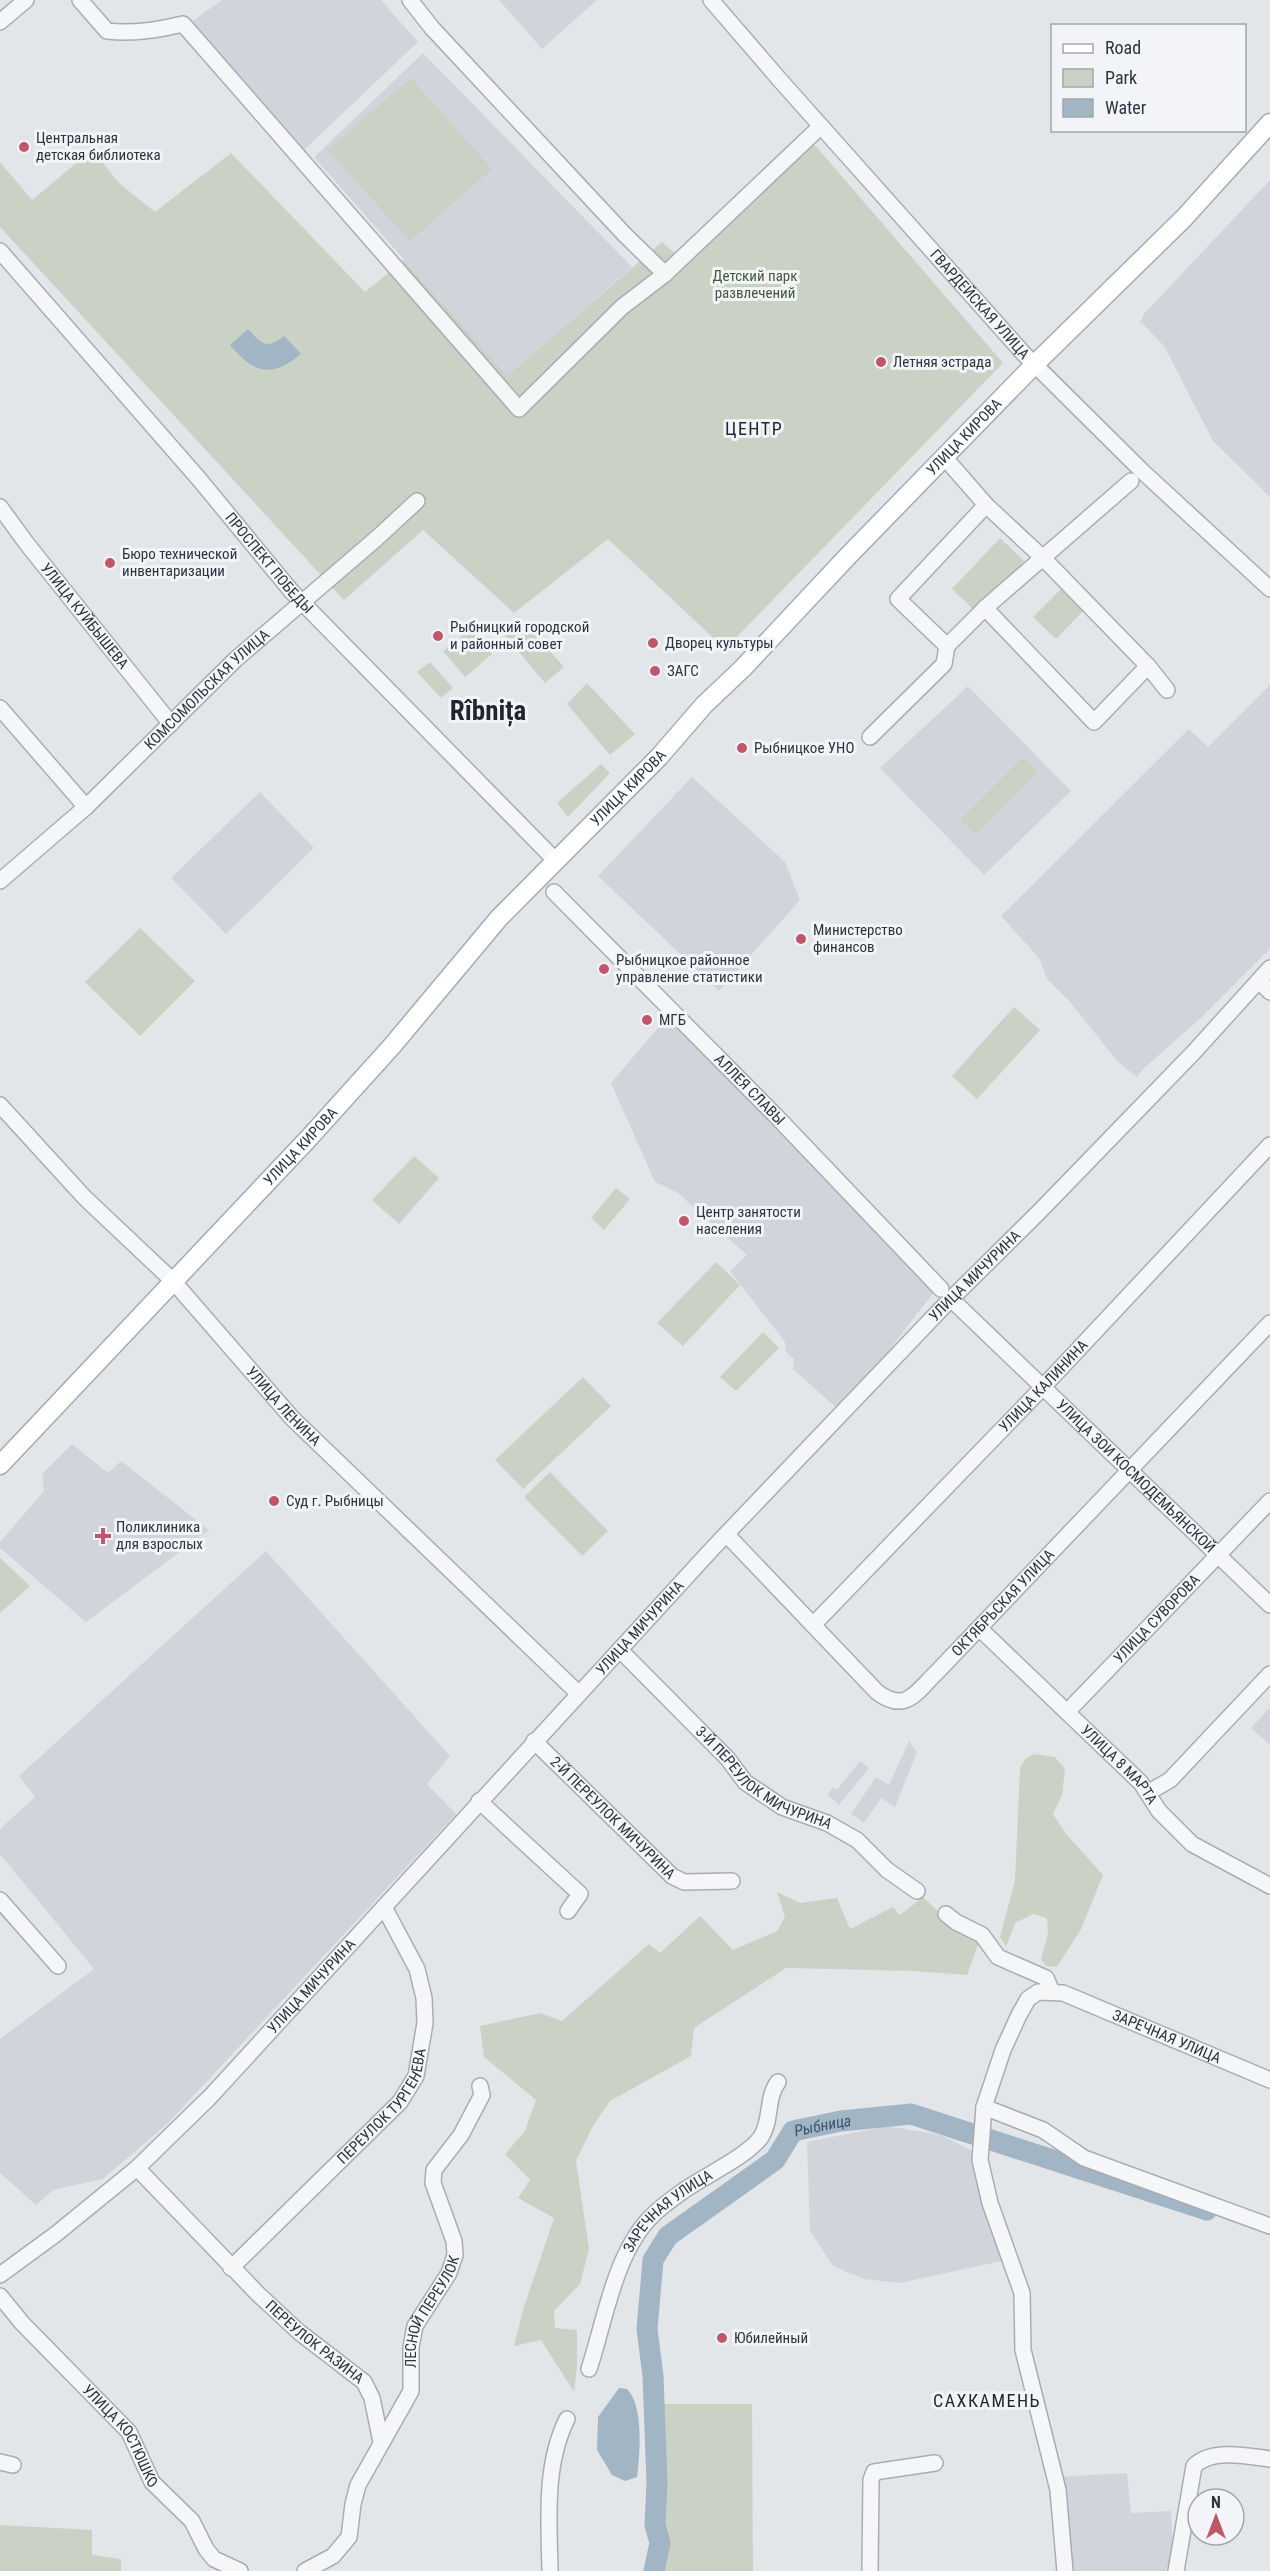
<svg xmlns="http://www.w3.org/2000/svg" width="1270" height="2571" font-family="'Roboto Condensed',sans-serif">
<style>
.built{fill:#d1d5db}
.green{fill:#c9d2c5}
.water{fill:#a2b5c5}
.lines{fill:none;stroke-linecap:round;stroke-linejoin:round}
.river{stroke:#a2b5c5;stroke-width:21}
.minor-casing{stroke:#a9adb3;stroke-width:18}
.major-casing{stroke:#a3abb4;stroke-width:21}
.minor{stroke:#f5f6f8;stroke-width:15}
.major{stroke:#fff;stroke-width:18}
.poi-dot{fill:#bf576c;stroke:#f2f4f7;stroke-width:2}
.labels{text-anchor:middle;stroke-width:6;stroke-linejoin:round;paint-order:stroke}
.poi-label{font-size:15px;fill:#2d343f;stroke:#f2f4f7;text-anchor:start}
.park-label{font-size:15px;fill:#435a3b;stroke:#f2f4f7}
.street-label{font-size:15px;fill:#2d343f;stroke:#f2f4f7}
.water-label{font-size:16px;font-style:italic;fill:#3b556f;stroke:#f2f4f7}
.quarter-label{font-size:18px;letter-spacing:1.5px;fill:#1f2531;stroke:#f2f4f7}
.town-label{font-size:27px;font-weight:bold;fill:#1f2531;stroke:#f2f4f7}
</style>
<rect width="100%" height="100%" fill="#e3e6e9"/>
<path class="built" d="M222 0H381L418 42 304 150 191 22Z
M499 0H597L542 49Z
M423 53 632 267 507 377 314 157Z
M1270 180V497L1213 441 1164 346 1142 323 1139 325 1144 314Z
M1270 685V949L1201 1018 1143 1069 1137 1077 1118 1062 1070 1002 1047 979 1039 958 1001 916 1189 729 1208 747Z
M968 686 1071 791 984 875 880 768Z
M692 777 785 862 800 900 719 991 598 876Z
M260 792 314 848 226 934 171 878Z
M669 1015 934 1292 841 1412 793 1369 794 1359 786 1352 785 1342 730 1271 747 1255 678 1193 655 1182 611 1083Z
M72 1444 108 1473 121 1461 209 1530 86 1622 0 1548V1542L44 1491 42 1474Z
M266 1551 450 1756 427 1784 456 1814 168 2123 103 2179 53 2190 36 2205 0 2173V2039L94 1969 0 1854V1829L35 1797 19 1776Z
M1270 1707V1745L1251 1728Z
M909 1741 917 1752 895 1807 881 1798 864 1823 851 1814 876 1777 889 1785Z
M860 1761 869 1768 839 1805 827 1795 833 1787 837 1790Z
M887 2126 941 2135 984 2157 1006 2260 900 2283 864 2279 833 2266 810 2231 807 2142Z
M1127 2473 1131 2513 1171 2511 1174 2571H1068L1057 2477Z"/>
<path class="green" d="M411 78 492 169 410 241 327 150Z
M813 143 1003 363 725 649 608 539 514 613 423 530 344 600 0 227V162L32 200 92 150 120 184 155 212 231 153 365 292 404 260 507 376 662 242 678 256Z
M1000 538 1024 561 976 612 952 589Z
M1061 589 1084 610 1056 639 1033 617Z
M519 617 564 667 545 683 502 632Z
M471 628 492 654 465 677 443 651Z
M430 662 453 688 441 698 417 672Z
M587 683 635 734 610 755 567 704Z
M1023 757 1038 772 976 835 960 820Z
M601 764 610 773 568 817 557 803Z
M140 928 195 981 140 1036 85 982Z
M1014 1007 1040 1030 977 1099 952 1076Z
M414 1156 439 1178 399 1224 372 1200Z
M616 1188 630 1199 604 1230 591 1218Z
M716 1262 740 1285 683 1346 657 1323Z
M763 1332 779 1348 736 1391 720 1377Z
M583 1377 611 1406 523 1489 495 1460Z
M550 1472 608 1531 582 1556 524 1497Z
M0 1558 30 1586 0 1613Z
M1033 1754 1055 1757 1065 1769 1062 1795 1053 1814 1067 1835 1103 1875 1081 1929 1057 1967 1046 1966 1041 1959 1048 1934 1047 1918 1033 1914 1015 1923 1006 1947 1000 1937 1015 1880 1020 1768 1025 1759Z
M777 1892 800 1903 837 1898 850 1929 893 1907 900 1915 923 1897 952 1925 980 1939 967 1975 914 1971 786 1968 694 2028 691 2056 610 2101 593 2126 576 2161 589 2249 580 2284 554 2311 555 2328 577 2330V2368L574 2392 541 2340 514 2346 523 2310 554 2218 518 2198 530 2180 505 2154 525 2131 536 2100 484 2057 480 2026 540 2013 562 2021 649 1944 660 1953 700 1916 733 1950 777 1931 785 1917Z
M662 2404H752L753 2571H662Z
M0 2525 92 2530V2555L121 2559V2571H0Z"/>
<path class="water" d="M248 329C262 344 266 350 284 336L301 354C271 379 254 373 230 345Z
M619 2388 627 2389C644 2406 640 2454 637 2477L625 2481 612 2475 597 2450 598 2417Z"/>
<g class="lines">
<path class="river" id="s1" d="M654 2571 660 2543 655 2525 657 2483 653 2376 647 2329 653 2260 668 2236 775 2160 793 2131 841 2121 911 2114 1207 2210"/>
<defs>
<g id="minor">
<path d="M80 0 107 31C133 34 157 30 183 24L519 409 622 307 665 274 821 126"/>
<path d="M410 0 432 28 625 235 665 274"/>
<path id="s2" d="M711 0 779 79 1024 354 1142 471 1270 589"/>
<path d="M0 22 26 0"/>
<path id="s3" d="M0 251 199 479 292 592 556 861"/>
<path d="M945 458 986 505 1043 558 1148 666 1167 690"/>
<path id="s4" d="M0 507 27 544 171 724"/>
<path d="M985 608 1094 722 1148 666"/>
<path d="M947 646 985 608 1131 481"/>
<path d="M0 708 86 807"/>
<path d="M870 737 944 664 947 646 898 599 986 505"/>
<path id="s5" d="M0 881 86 807 236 659 377 538 417 501"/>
<path id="s6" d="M554 892 776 1116 941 1289"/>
<path d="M1259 981 1270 992"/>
<path id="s7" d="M0 1105 85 1198 173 1281 292 1418 579 1694"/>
<path id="s8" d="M951 1299 1270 1605"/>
<path id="s9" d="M727 1535 877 1692C906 1714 916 1692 937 1672L1270 1323"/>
<path id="s10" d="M813 1625 1043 1387 1270 1145"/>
<path id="s11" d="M979 1628 1141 1783 1159 1811 1192 1844 1270 1886"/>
<path id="s12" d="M620 1650 728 1759 745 1782 782 1807 827 1823 857 1840 887 1870 917 1891"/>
<path id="s13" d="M1068 1711 1270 1501"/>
<path id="s14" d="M534 1741 672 1876 684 1882 732 1881"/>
<path d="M1149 1792 1170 1780 1270 1674"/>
<path d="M479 1801 580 1894 568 1911"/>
<path d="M0 1900 58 1966"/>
<path d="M946 1914 956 1922 982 1935 998 1957 1046 1978 1052 1992"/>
<path d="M984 2107 1043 2130 1084 2158 1270 2226"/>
<path id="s15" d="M137 2168 258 2294 299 2332 364 2382 372 2398 381 2442"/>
<path id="s16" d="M231 2268 400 2102 416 2076 425 2023 424 1998 417 1969 384 1907"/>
<path id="s17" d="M0 2275 56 2234 137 2168 210 2097 712 1549 945 1305 1039 1212 1194 1052 1270 968"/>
<path id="s18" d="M0 2296 22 2323 129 2432 152 2482 192 2521 206 2549 214 2559 240 2571"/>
<path id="s19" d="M589 2369C605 2321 615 2250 654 2214 663 2205 675 2197 686 2189 705 2176 749 2155 761 2137 772 2120 766 2098 778 2082"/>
<path d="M0 2462 13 2465"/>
<path id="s20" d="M305 2571 333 2556 349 2537 353 2504 358 2485 411 2391V2347L415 2326 449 2273 455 2255 454 2241 433 2183 434 2170 461 2135 482 2095 480 2086"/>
<path d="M550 2571C549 2521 544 2465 567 2419"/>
<path d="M870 2571 871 2480 874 2472 935 2463"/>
<path id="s21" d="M1065 2571 1058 2490 1023 2350 1022 2293 990 2203 980 2160 984 2107 1003 2050 1019 2015 1028 1999 1038 1992 1063 1993 1075 1998 1270 2080"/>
<path d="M1176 2571 1194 2466C1212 2448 1247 2456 1270 2459"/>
</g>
<g id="major">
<path id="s22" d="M0 1465 308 1139 392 1046 499 918 659 757 704 705 743 668 848 556 1035 364 1184 218 1270 123"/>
</g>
</defs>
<use href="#minor" class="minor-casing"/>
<use href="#major" class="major-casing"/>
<use href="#minor" class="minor"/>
<use href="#major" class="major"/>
</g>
<g class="poi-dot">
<circle cx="24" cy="147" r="6"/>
<circle cx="881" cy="362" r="6"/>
<circle cx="110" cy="563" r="6"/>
<circle cx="438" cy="636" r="6"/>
<circle cx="653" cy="643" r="6"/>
<circle cx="655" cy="671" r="6"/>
<circle cx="742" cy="748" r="6"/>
<circle cx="801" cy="939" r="6"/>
<circle cx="604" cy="969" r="6"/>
<circle cx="647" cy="1020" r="6"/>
<circle cx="684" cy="1221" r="6"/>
<circle cx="274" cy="1501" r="6"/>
<path d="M100 1527h6v6h6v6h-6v6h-6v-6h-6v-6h6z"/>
<circle cx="722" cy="2338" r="6"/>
</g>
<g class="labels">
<g class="poi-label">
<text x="36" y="143">Центральная<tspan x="36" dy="17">детская библиотека</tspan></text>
<text x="893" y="367">Летняя эстрада</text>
<text x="122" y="559">Бюро технической<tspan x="122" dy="17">инвентаризации</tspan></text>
<text x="450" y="632">Рыбницкий городской<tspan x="450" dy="17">и районный совет</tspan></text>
<text x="665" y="648">Дворец культуры</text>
<text x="667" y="676">ЗАГС</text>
<text x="754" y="753">Рыбницкое УНО</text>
<text x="813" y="935">Министерство<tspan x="813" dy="17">финансов</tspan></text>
<text x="616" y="965">Рыбницкое районное<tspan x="616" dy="17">управление статистики</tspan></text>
<text x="659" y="1025">МГБ</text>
<text x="696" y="1217">Центр занятости<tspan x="696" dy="17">населения</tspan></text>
<text x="286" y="1506">Суд г. Рыбницы</text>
<text x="116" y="1532">Поликлиника<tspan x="116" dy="17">для взрослых</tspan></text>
<text x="734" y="2343">Юбилейный</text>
</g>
<g class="park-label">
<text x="755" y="281">Детский парк<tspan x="755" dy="17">развлечений</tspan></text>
</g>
<g class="street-label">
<text dy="5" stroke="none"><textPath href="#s2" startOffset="406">ГВАРДЕЙСКАЯ УЛИЦА</textPath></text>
<text dy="5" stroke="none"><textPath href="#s22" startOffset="1410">УЛИЦА КИРОВА</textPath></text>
<text dy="5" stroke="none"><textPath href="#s3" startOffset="412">ПРОСПЕКТ ПОБЕДЫ</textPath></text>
<text dy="5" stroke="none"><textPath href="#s4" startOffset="138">УЛИЦА КУЙБЫШЕВА</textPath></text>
<text dy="5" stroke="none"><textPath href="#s5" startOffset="282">КОМСОМОЛЬСКАЯ УЛИЦА</textPath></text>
<text dy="5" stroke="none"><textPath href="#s22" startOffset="924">УЛИЦА КИРОВА</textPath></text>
<text dy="5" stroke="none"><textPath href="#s6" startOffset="278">АЛЛЕЯ СЛАВЫ</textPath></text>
<text dy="5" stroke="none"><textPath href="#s22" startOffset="438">УЛИЦА КИРОВА</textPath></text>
<text dy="5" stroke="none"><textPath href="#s17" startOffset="1398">УЛИЦА МИЧУРИНА</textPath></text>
<text dy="5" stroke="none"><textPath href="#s10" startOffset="332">УЛИЦА КАЛИНИНА</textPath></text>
<text dy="5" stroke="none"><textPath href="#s7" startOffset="414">УЛИЦА ЛЕНИНА</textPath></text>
<text dy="5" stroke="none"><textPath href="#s8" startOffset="256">УЛИЦА ЗОИ КОСМОДЕМЬЯНСКОЙ</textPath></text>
<text dy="5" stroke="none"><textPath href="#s9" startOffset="386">ОКТЯБРЬСКАЯ УЛИЦА</textPath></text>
<text dy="5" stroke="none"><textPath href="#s13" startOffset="128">УЛИЦА СУВОРОВА</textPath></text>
<text dy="5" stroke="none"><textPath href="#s17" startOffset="912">УЛИЦА МИЧУРИНА</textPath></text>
<text dy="5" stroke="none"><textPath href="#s11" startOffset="196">УЛИЦА 8 МАРТА</textPath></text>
<text dy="5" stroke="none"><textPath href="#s12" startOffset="195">3-Й ПЕРЕУЛОК МИЧУРИНА</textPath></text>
<text dy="5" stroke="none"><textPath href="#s14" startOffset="110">2-Й ПЕРЕУЛОК МИЧУРИНА</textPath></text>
<text dy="5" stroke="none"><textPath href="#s17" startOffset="426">УЛИЦА МИЧУРИНА</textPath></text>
<text dy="5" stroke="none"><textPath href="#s21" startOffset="742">ЗАРЕЧНАЯ УЛИЦА</textPath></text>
<text dy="5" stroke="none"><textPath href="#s16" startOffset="224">ПЕРЕУЛОК ТУРГЕНЕВА</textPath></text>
<text dy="5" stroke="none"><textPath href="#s19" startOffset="182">ЗАРЕЧНАЯ УЛИЦА</textPath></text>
<text dy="5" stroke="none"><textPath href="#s20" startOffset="302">ЛЕСНОЙ ПЕРЕУЛОК</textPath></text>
<text dy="5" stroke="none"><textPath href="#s15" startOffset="249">ПЕРЕУЛОК РАЗИНА</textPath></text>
<text dy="5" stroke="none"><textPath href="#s18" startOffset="186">УЛИЦА КОСТЮШКО</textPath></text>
</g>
<g class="water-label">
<text dy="6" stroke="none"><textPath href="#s1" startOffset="537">Рыбница</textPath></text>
</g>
<g class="quarter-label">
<text x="754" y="435">ЦЕНТР</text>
<text x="987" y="2407">САХКАМЕНЬ</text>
</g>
<g class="town-label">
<text x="488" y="720">Rîbnița</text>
</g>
</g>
<rect x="1051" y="24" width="195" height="108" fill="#f2f4f7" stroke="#a3a7ad" stroke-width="1.5"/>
<rect x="1063" y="44" width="30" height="9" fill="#ffffff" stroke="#a3a7ad" stroke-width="1.5"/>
<text x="1105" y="54" font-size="18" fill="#2d343f">Road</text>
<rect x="1063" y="69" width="30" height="18" fill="#c9d2c5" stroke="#a3a7ad" stroke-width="1.5"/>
<text x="1105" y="84" font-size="18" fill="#2d343f">Park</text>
<rect x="1063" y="99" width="30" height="18" fill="#a2b5c5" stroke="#a3a7ad" stroke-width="1.5"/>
<text x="1105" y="114" font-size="18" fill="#2d343f">Water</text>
<g transform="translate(1216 2517)"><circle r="28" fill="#f2f4f7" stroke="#a3a7ad" stroke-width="1.5"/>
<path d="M0-4.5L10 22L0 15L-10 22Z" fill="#bf576c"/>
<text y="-9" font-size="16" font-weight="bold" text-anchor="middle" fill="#2d343f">N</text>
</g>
</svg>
